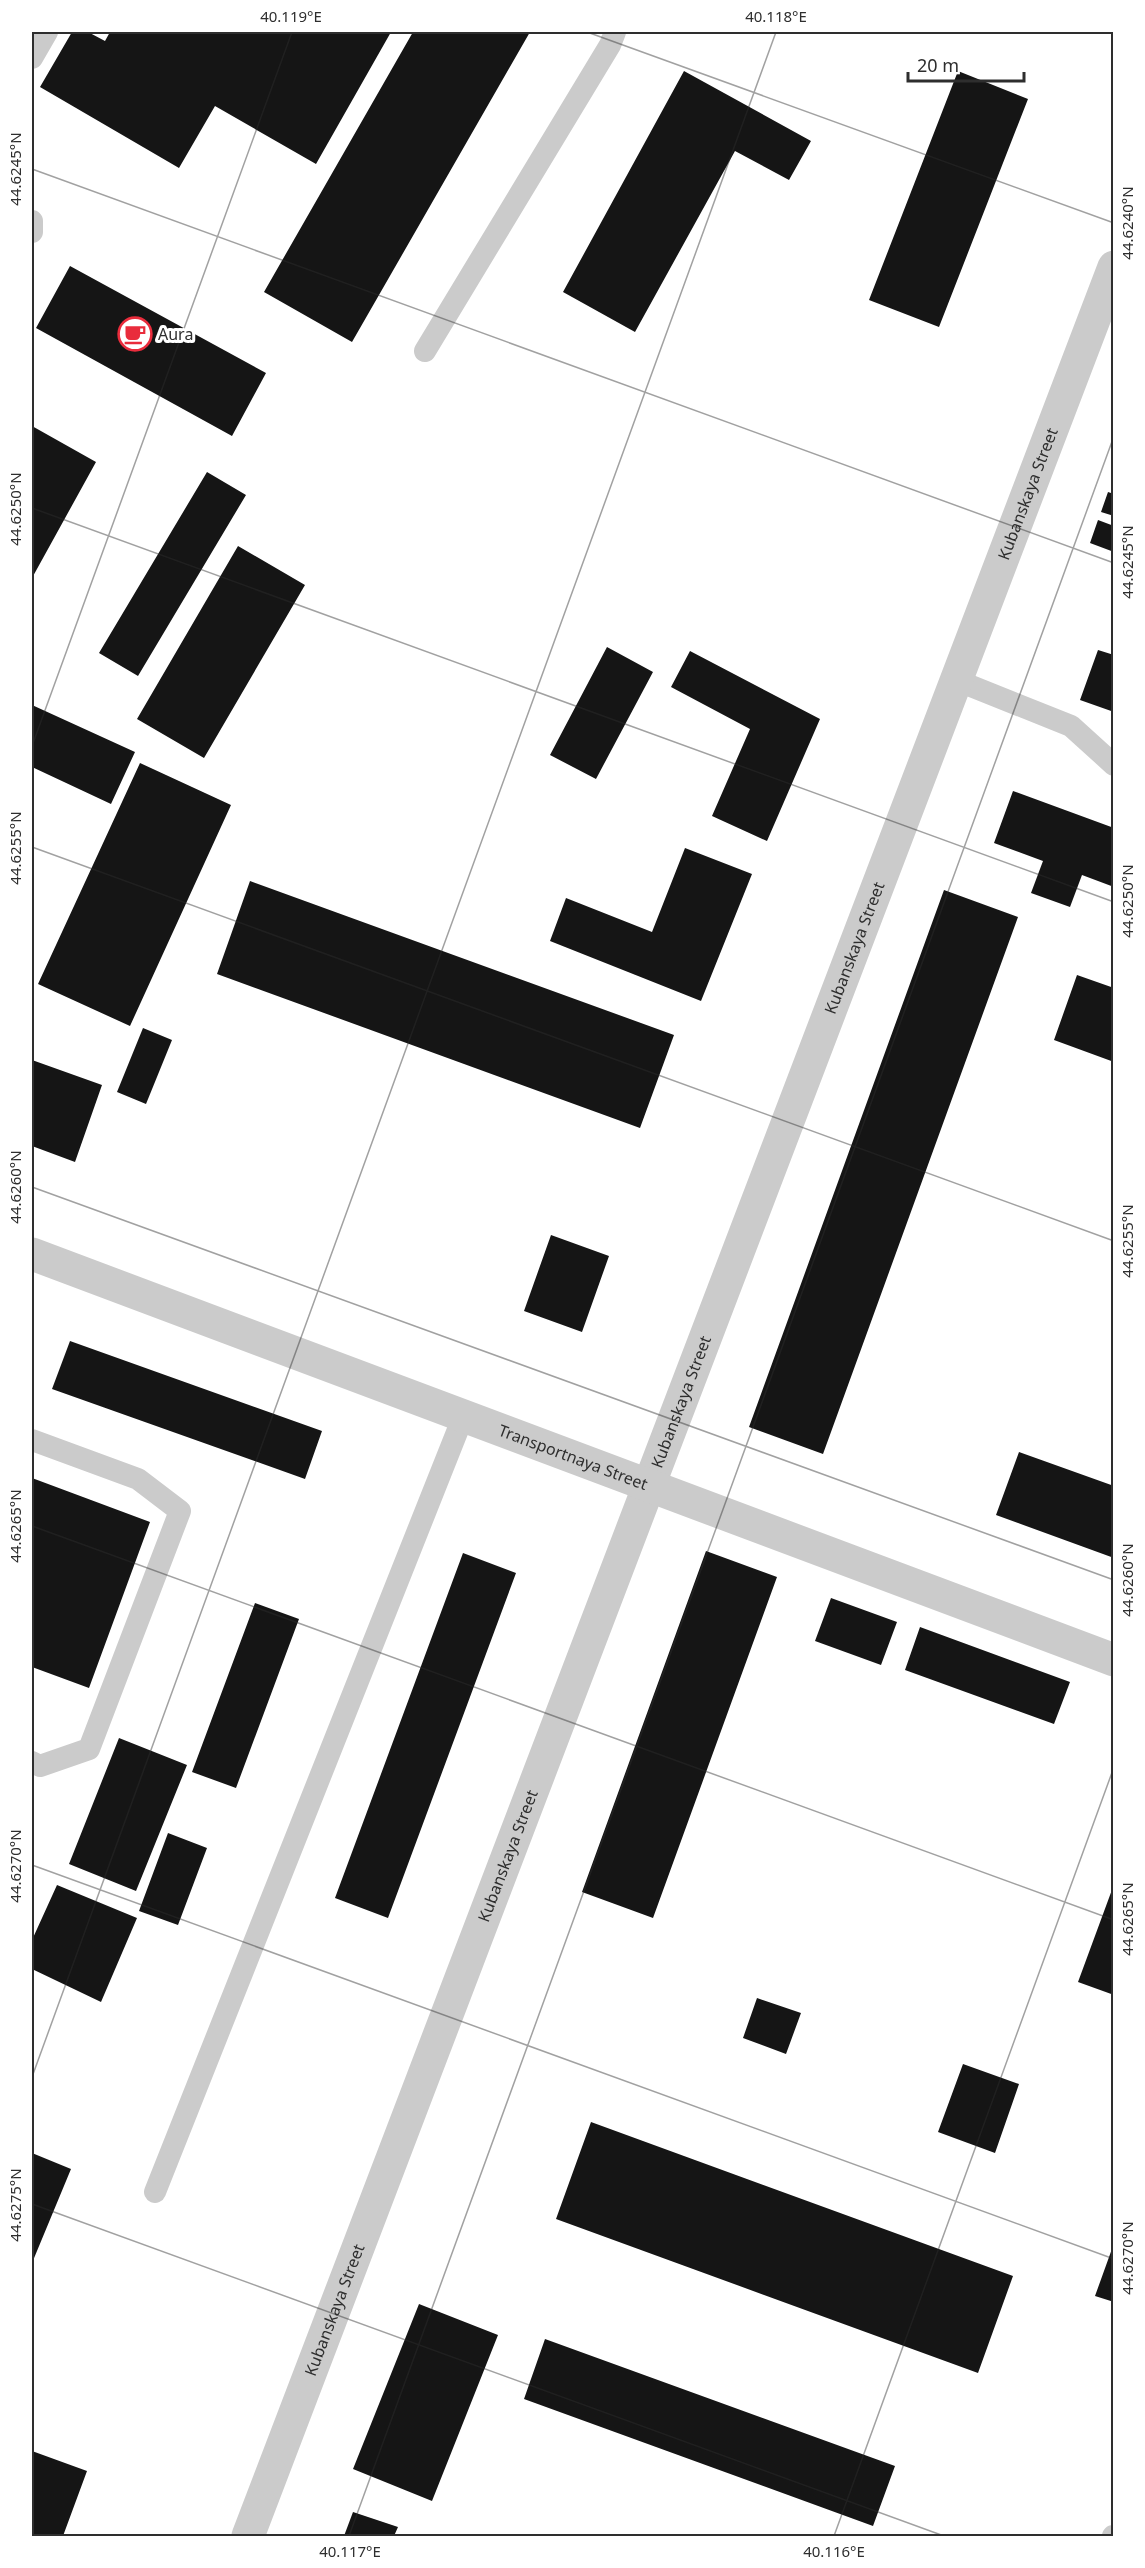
<svg xmlns="http://www.w3.org/2000/svg" width="1145" height="2568" font-family="'Noto Sans',sans-serif">
<style>
.building{fill:#151515}
.lines{fill:none;stroke-linecap:round;stroke-linejoin:round}
.service{stroke:#cbcbcb;stroke-width:22}
.minor{stroke:#cbcbcb;stroke-width:33}
.tertiary{stroke:#cbcbcb;stroke-width:33}
.ticks{fill:none;stroke:#2e2e2e;stroke-width:1.5;stroke-opacity:0.45}
.labels{text-anchor:middle;stroke-width:6;stroke-linejoin:round;paint-order:stroke}
.poi-label{font-size:16px;fill:#2e2e2e;stroke:#fff;text-anchor:start}
.street-label{font-size:16px;fill:#2e2e2e;stroke:#fff}
.neatline{fill:none;stroke:#2e2e2e;stroke-width:2}
.ticks-label{font-size:15px;text-anchor:middle;fill:#2e2e2e}
</style>
<rect width="100%" height="100%" fill="#fff"/>
<path class="building" d="M72 32H88L105 41 110 32H391L316 164 215 106 179 168 40 87Z
M413 32H530L352 342 264 292Z
M684 71 811 141 789 180 735 151 635 332 563 292Z
M958 71 1028 99 939 327 869 300Z
M70 266 266 373 232 436 36 328Z
M32 426 96 462 32 578Z
M207 472 246 495 138 676 99 653Z
M1108 492 1114 494V516L1101 512Z
M1098 520 1114 526V552L1090 543Z
M238 546 305 585 204 758 137 719Z
M607 647 653 672 596 779 550 755Z
M1098 650 1114 655V712L1080 700Z
M690 651 820 719 767 841 712 816 750 729 671 687Z
M32 705 135 752 111 804 32 767Z
M140 763 231 805 130 1026 38 984Z
M1013 791 1114 828V887L1082 875 1070 907 1031 893 1043 861 994 843Z
M685 848 752 874 701 1001 550 941 566 898 652 932Z
M250 881 674 1035 640 1128 217 974Z
M944 890 1018 917 823 1454 749 1427Z
M1077 975 1114 988V1062L1054 1040Z
M143 1028 172 1040 146 1104 117 1092Z
M32 1060 102 1085 75 1162 32 1146Z
M551 1235 609 1256 582 1332 524 1311Z
M70 1341 322 1431 305 1479 52 1389Z
M1019 1452 1114 1486V1558L996 1515Z
M32 1478 150 1522 89 1688 32 1667Z
M706 1551 777 1577 653 1918 582 1892Z
M463 1553 516 1573 388 1918 335 1898Z
M831 1598 897 1622 881 1665 815 1641Z
M255 1603 299 1619 236 1788 192 1772Z
M920 1627 1070 1682 1054 1724 905 1670Z
M119 1738 187 1765 136 1891 69 1864Z
M168 1833 207 1848 178 1925 139 1911Z
M57 1885 137 1918 101 2002 32 1969V1940Z
M1113 1887H1114V1995L1078 1982Z
M757 1998 801 2013 786 2054 743 2038Z
M963 2064 1019 2084 995 2153 938 2132Z
M591 2122 1013 2276 978 2373 556 2219Z
M32 2153 71 2169 32 2263Z
M1113 2246H1114V2302L1095 2296Z
M419 2304 498 2335 432 2501 353 2469Z
M545 2339 895 2466 873 2526 524 2399Z
M32 2451 87 2471 63 2536H32Z
M353 2512 398 2527 394 2536H344Z"/>
<g class="lines">
<path class="service" d="M32 58 47 32
M32 221V232
M425 351 610 45 615 32
M956 680 1071 726 1114 765
M32 1440 138 1479 180 1511 89 1749 40 1766 32 1762
M155 2192 463 1417
M1113 2536H1114"/>
<path class="minor" id="s1" d="M248 2536 1114 267"/>
<path class="tertiary" id="s2" d="M32 1254 1114 1660"/>
</g>
<path class="ticks" d="M587 32 1114 223M32 169 1114 563M32 508 1114 902M32 746 292 32M32 847 1114 1241M32 1187 1114 1580M32 1526 1114 1920M32 1865 1114 2259M32 2077 776 32M32 2204 944 2536M349 2536 1114 436M834 2536 1114 1767"/>
<defs>
<symbol id="cafe-ring" viewBox="-11 -11 22 22"><circle r="9.5" fill="#fff" stroke="#e92c3c" stroke-width="1.5"/><path d="M-5.5-4.5H6V0H3Q3 3.5 0 3.5H-2.5Q-5.5 3.5-5.5 0ZM3-3.2v2h1.7v-2ZM-6 4.5H4V6H-6Z" fill="#e92c3c"/></symbol>
</defs>
<g fill-rule="evenodd">
<use href="#cafe-ring" x="116" y="315" width="38" height="38"/>
</g>
<g class="labels">
<g class="poi-label">
<text x="158" y="340">Aura</text>
</g>
<g class="street-label">
<text dy="6" stroke="none"><textPath href="#s1" startOffset="2186">Kubanskaya Street</textPath></text>
<text dy="6" stroke="none"><textPath href="#s1" startOffset="1700">Kubanskaya Street</textPath></text>
<text dy="6" stroke="none"><textPath href="#s1" startOffset="1214">Kubanskaya Street</textPath></text>
<text dy="6" stroke="none"><textPath href="#s2" startOffset="578">Transportnaya Street</textPath></text>
<text dy="6" stroke="none"><textPath href="#s1" startOffset="728">Kubanskaya Street</textPath></text>
<text dy="6" stroke="none"><textPath href="#s1" startOffset="242">Kubanskaya Street</textPath></text>
</g>
</g>
<rect width="1145" height="2568" fill="none" stroke="#ffffff" stroke-width="66"/>
<path d="M908 72v9h116v-9" fill="none" stroke="#2e2e2e" stroke-width="3"/>
<text x="917" y="72" font-size="18" fill="#2e2e2e" stroke="#ffffff" stroke-width="4.5" paint-order="stroke">20 m</text>
<rect x="33" y="33" width="1079" height="2502" class="neatline"/>
<g class="ticks-label">
<text x="291" y="22">40.119°E</text>
<text x="776" y="22">40.118°E</text>
<text transform="translate(16 169) rotate(-90)" y="5">44.6245°N</text>
<text transform="translate(1128 223) rotate(-90)" y="5">44.6240°N</text>
<text transform="translate(16 509) rotate(-90)" y="5">44.6250°N</text>
<text transform="translate(1128 562) rotate(-90)" y="5">44.6245°N</text>
<text transform="translate(16 848) rotate(-90)" y="5">44.6255°N</text>
<text transform="translate(1128 901) rotate(-90)" y="5">44.6250°N</text>
<text transform="translate(16 1187) rotate(-90)" y="5">44.6260°N</text>
<text transform="translate(1128 1241) rotate(-90)" y="5">44.6255°N</text>
<text transform="translate(16 1526) rotate(-90)" y="5">44.6265°N</text>
<text transform="translate(1128 1580) rotate(-90)" y="5">44.6260°N</text>
<text transform="translate(16 1866) rotate(-90)" y="5">44.6270°N</text>
<text transform="translate(1128 1919) rotate(-90)" y="5">44.6265°N</text>
<text transform="translate(16 2205) rotate(-90)" y="5">44.6275°N</text>
<text transform="translate(1128 2258) rotate(-90)" y="5">44.6270°N</text>
<text x="350" y="2557">40.117°E</text>
<text x="834" y="2557">40.116°E</text>
</g>
</svg>
